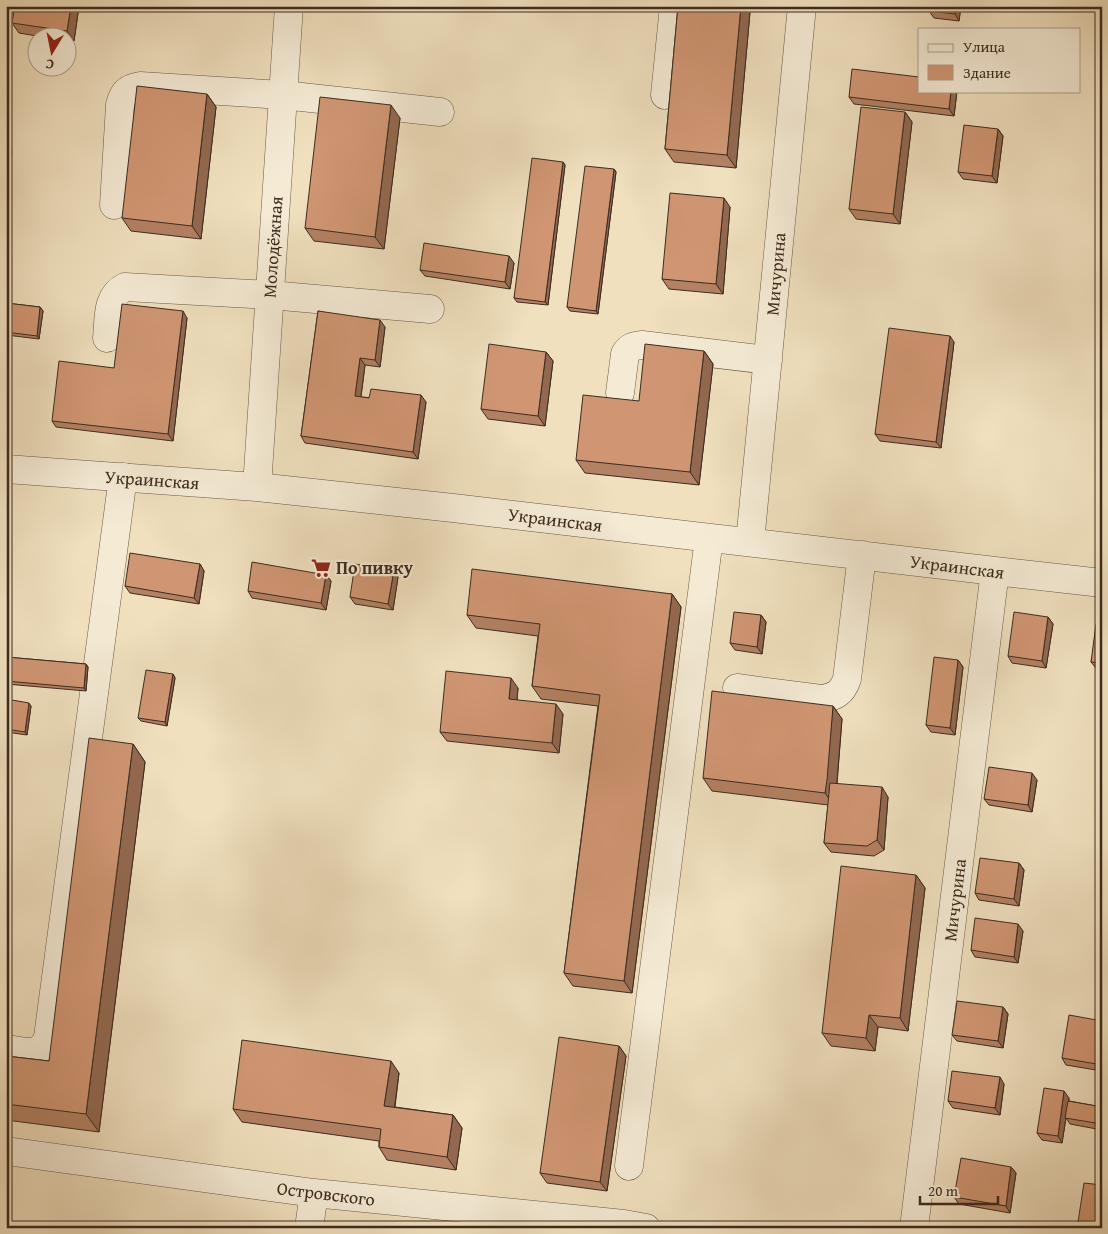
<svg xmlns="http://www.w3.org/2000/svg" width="1108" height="1234" font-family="'Gentium Book Plus',serif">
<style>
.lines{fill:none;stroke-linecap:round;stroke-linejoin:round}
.minor-casing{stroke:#6a5847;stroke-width:29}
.minor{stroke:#f5ebd5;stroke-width:28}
.wall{fill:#b38163;stroke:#3d2b1f}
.shaded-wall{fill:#926950;stroke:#3d2b1f}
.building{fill:#d09673;stroke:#3d2b1f}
.labels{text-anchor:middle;stroke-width:4.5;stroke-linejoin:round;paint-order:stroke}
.street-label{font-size:18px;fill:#3d2b1f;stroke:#f5ebd5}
.poi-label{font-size:18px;font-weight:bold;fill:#3d2b1f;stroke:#f5ebd5;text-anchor:start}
</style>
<rect width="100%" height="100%" fill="#f0e0be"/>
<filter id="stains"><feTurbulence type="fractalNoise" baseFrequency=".004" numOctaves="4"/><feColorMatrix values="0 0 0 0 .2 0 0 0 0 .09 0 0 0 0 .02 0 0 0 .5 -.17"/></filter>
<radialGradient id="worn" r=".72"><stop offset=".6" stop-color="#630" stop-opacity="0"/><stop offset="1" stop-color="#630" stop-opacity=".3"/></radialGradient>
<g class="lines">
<defs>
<path id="minor" d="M665 95 674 6
M114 205 120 105C123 93 127 88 140 86L283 95 440 112
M107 338C109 320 106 296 125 287L270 295 430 309
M620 393 625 354C629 347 633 346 642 345L768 360
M6 469 257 487 453 508 995 571 1102 583
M257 487 289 6
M750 542 802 6
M737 688 821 699C835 697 842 693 847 679L862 555
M6 1049C24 1051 41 1058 48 1037L123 477
M6 1151 314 1193 624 1224 646 1228
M629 1166 709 538
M309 1228 314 1193
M914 1228 995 571"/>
</defs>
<use href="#minor" class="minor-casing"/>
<use href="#minor" class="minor"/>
</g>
<path class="wall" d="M15 6H79L74 41 68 40V38H49L19 33 12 23Z
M678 6H747L750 12 736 168 674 162 665 149Z
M893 6H914V9Z
M930 6H961L959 21 934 18 929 11Z
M957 91 954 116 854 104 849 97Z
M207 94 216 107 201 239 131 231 122 218Z
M905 112 912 122 900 224 856 219 849 209Z
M400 118 384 249 314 241 305 228Z
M998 129 1003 136 997 183 963 179 958 172Z
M563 162 565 165 548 305 517 302 514 298Z
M614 169 616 172 598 314 570 311 567 307Z
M730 207 723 294 669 289 662 279Z
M514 263 510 289 425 276 420 270Z
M1098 270 1102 271V276Z
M6 303 40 307 43 311 39 339 6 335Z
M318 311 385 327 380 367 365 365 361 397 426 402 418 459 305 443 301 436Z
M187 318 173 441 56 427 52 421 114 368Z
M954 342 941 448 880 441 875 434Z
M704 351 713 364 699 485 585 473 576 460 639 401Z
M546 352 553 361 545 426 488 419 481 409Z
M200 564 204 571 199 604 130 593 125 586Z
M326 575 331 581 326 610 252 598 248 591Z
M398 577 393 610 355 604 350 597Z
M672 594 681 607 632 993 573 986 564 973 598 706 541 699 532 686 538 636 476 628 467 615Z
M761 615 766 622 762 654 735 650 730 643Z
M1048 617 1053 624 1046 668 1012 663 1008 656Z
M1102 625V669L1096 668 1091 662Z
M6 657 86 664 88 667 86 691 6 684Z
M958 660 963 667 955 735 931 732 926 725Z
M173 674 175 678 167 726 141 721 138 718Z
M518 688 517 700 563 714 559 753 447 741 440 732Z
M6 699 31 706 27 735 6 732Z
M833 706 842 719 837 784 888 797 884 850 874 856 831 852 824 843 828 805 712 791 703 778Z
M133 744 145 762 99 1132 6 1120V1056L49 1061Z
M1037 780 1032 812 989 805 984 799Z
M1019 863 1024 870 1019 906 979 900 975 893Z
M916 875 925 888 908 1031 878 1027 875 1051 831 1046 822 1033Z
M1023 931 1018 963 975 957 971 950Z
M1003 1007 1008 1014 1003 1048 957 1041 952 1035Z
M1102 1021V1071L1066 1065 1062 1058Z
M619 1046 626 1056 607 1191 547 1183 540 1173Z
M399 1073 395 1107 453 1115 462 1128 456 1170 387 1160 379 1147V1141L242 1122 233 1109Z
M1004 1084 1000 1115 953 1108 948 1101Z
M1069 1098V1101L1102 1107V1130L1070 1124 1066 1118 1062 1143 1042 1140 1037 1133Z
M1011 1167 1016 1173 1010 1213 959 1204 954 1197Z
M1102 1185V1228H1082L1078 1222Z"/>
<path class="shaded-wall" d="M71 6H79L74 41 67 31Z
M741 6H747L750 12 736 168 727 155Z
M956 6H961L959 21 955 14Z
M951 91H957L954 116 949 109Z
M207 94 216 107 201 239 192 226Z
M391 105 400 118 384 249 375 237Z
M905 112 912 122 900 224 893 214Z
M998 129 1003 136 997 183 992 176Z
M7 144 12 151 6 200V150Z
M563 162 565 165 548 305 545 302Z
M614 169 616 172 598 314 596 311Z
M724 198 730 207 723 294 716 284Z
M509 256 514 263 510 289 505 282Z
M40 307 43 311 39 339 37 336Z
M183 311 187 318 173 441 168 434Z
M380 320 385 327 380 367 375 360Z
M950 336 954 342 941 448 936 442Z
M704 351 713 364 699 485 690 472Z
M546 352 553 361 545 426 538 416Z
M360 358 365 365 360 403 355 396Z
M421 395 426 402 418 459 413 452Z
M200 564 204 571 199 604 194 598Z
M394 570 398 577 393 610 388 604Z
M326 575 331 581 326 610 321 603Z
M672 594 681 607 632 993 624 981Z
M761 615 766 622 762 654 757 647Z
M1048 617 1053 624 1046 668 1042 661Z
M958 660 963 667 955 735 950 728Z
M86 664 88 667 86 691 84 688Z
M173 674 175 678 167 726 165 722Z
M511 678 518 688 516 709 509 699Z
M29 703 31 706 27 735 25 732Z
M556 704 563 714 559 753 552 743Z
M833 706 842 719 836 793 834 806 825 793Z
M133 744 145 762 99 1132 86 1114Z
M1032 773 1037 780 1032 812 1028 805Z
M882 787 888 797 884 850 877 840Z
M1019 863 1024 870 1019 906 1014 899Z
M916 875 925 888 908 1031 900 1018Z
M1018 924 1023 931 1018 963 1014 957Z
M1003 1007 1008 1014 1003 1048 998 1041Z
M869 1015 878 1027 875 1051 866 1038Z
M619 1046 626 1056 607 1191 600 1182Z
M391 1061 399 1073 393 1118 384 1106Z
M1000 1077 1004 1084 1000 1115 995 1108Z
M1064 1091 1069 1098 1062 1143 1058 1136Z
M453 1115 462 1128 456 1170 447 1157Z
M1011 1167 1016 1173 1010 1213 1006 1206Z"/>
<path class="building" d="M15 6H71L67 31 12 23Z
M678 6H741L727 155 665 149Z
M930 6H956L955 14 929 11Z
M852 69 919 77V91H951L949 109 849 97Z
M137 86 207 94 192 226 122 218Z
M320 97 391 105 375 237 305 228Z
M861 107 905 112 893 214 849 209Z
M964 125 998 129 992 176 958 172Z
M532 158 563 162 545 302 514 298Z
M585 166 614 169 596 311 567 307Z
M670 193 724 198 716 284 662 279Z
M1102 239V271L1098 270Z
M424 243 509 256 505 282 420 270Z
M6 303 40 307 37 336 6 332Z
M122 304 183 311 168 434 52 421 59 361 114 368Z
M318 311 380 320 375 360 360 358 355 396 369 398 371 389 421 395 413 452 301 436Z
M889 328 950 336 936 442 875 434Z
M489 344 546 352 538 416 481 409Z
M645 344 704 351 690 472 576 460 583 395 639 401Z
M130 553 200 564 194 598 125 586Z
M252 562 326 575 321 603 248 591Z
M355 564 394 570 388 604 350 597Z
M472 569 672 594 624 981 564 973 600 695 532 686 540 624 467 615Z
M734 612 761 615 757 647 730 643Z
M1014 612 1048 617 1042 661 1008 656Z
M1096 624 1102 625V663L1091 662Z
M6 657 86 664 84 688 6 681Z
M934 657 958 660 950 728 926 725Z
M146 670 173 674 165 722 138 718Z
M446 671 511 678 509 699 556 704 552 743 440 732Z
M712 691 833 706 827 780 825 793 703 778Z
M6 699 29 703 25 732 6 729Z
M89 738 133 744 86 1114 6 1104V1056L49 1061Z
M989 767 1032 773 1028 805 984 799Z
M830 783 882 787 877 840 867 846 824 843Z
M980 858 1019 863 1014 899 975 893Z
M841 866 916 875 900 1018 869 1015 866 1038 822 1033Z
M975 918 1018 924 1014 957 971 950Z
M957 1001 1003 1007 998 1041 952 1035Z
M1069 1015 1102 1021V1065L1062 1058Z
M559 1037 619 1046 600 1182 540 1173Z
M242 1040 391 1061 384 1106 453 1115 447 1157 379 1147 381 1129 233 1109Z
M952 1071 1000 1077 995 1108 948 1101Z
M1044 1088 1064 1091 1058 1136 1037 1133Z
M1068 1101 1102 1107V1124L1065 1118Z
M961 1158 1011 1167 1006 1206 954 1197Z
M1084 1183 1102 1185V1225L1078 1222Z
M68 1224 93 1228H67Z"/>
<defs>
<symbol id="supermarket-bare" viewBox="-9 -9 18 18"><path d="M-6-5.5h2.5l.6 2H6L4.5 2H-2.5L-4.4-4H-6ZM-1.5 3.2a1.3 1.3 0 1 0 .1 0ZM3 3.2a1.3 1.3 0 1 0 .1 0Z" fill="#8f2418" stroke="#f5ebd5" stroke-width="2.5" paint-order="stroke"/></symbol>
</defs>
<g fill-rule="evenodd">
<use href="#supermarket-bare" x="307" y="554" width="28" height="28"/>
</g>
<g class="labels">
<g class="street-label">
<text transform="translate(273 247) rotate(-86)" y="6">Молодёжная</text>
<text transform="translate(776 274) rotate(-85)" y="6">Мичурина</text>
<text transform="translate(152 480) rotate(4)" y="6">Украинская</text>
<text transform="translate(555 520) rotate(7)" y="6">Украинская</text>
<text transform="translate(957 567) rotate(7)" y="6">Украинская</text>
<text transform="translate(955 900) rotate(-83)" y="6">Мичурина</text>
<text transform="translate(326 1194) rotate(7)" y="6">Островского</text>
</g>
<g class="poi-label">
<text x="336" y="574">По пивку</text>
</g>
</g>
<rect width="1108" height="1234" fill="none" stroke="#f0e0be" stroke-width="25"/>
<rect x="8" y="8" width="1093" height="1219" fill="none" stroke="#3d2b1f" stroke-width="2.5"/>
<rect x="12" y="12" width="1083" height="1209" fill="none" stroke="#3d2b1f"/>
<rect x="918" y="28" width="162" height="65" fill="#f5ebd5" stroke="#ab9e8c"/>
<rect x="928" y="44" width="25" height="8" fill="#f5ebd5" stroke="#ab9e8c"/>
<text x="963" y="52" font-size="15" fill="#3d2b1f">Улица</text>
<rect x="928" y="65" width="25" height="15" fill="#d09673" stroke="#ab9e8c"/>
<text x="963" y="78" font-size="15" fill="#3d2b1f">Здание</text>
<g transform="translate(52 52) rotate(190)"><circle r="24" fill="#f5ebd5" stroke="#ab9e8c"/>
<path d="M0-4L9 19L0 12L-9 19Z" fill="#8f2418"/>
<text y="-8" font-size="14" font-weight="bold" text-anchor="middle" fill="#3d2b1f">С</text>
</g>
<path d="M920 1196v8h78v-8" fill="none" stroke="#3d2b1f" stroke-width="2.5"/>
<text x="928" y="1196" font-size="15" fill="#3d2b1f" stroke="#f5ebd5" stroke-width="4" paint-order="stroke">20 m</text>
<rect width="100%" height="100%" filter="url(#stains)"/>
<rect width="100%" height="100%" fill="url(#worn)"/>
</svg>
